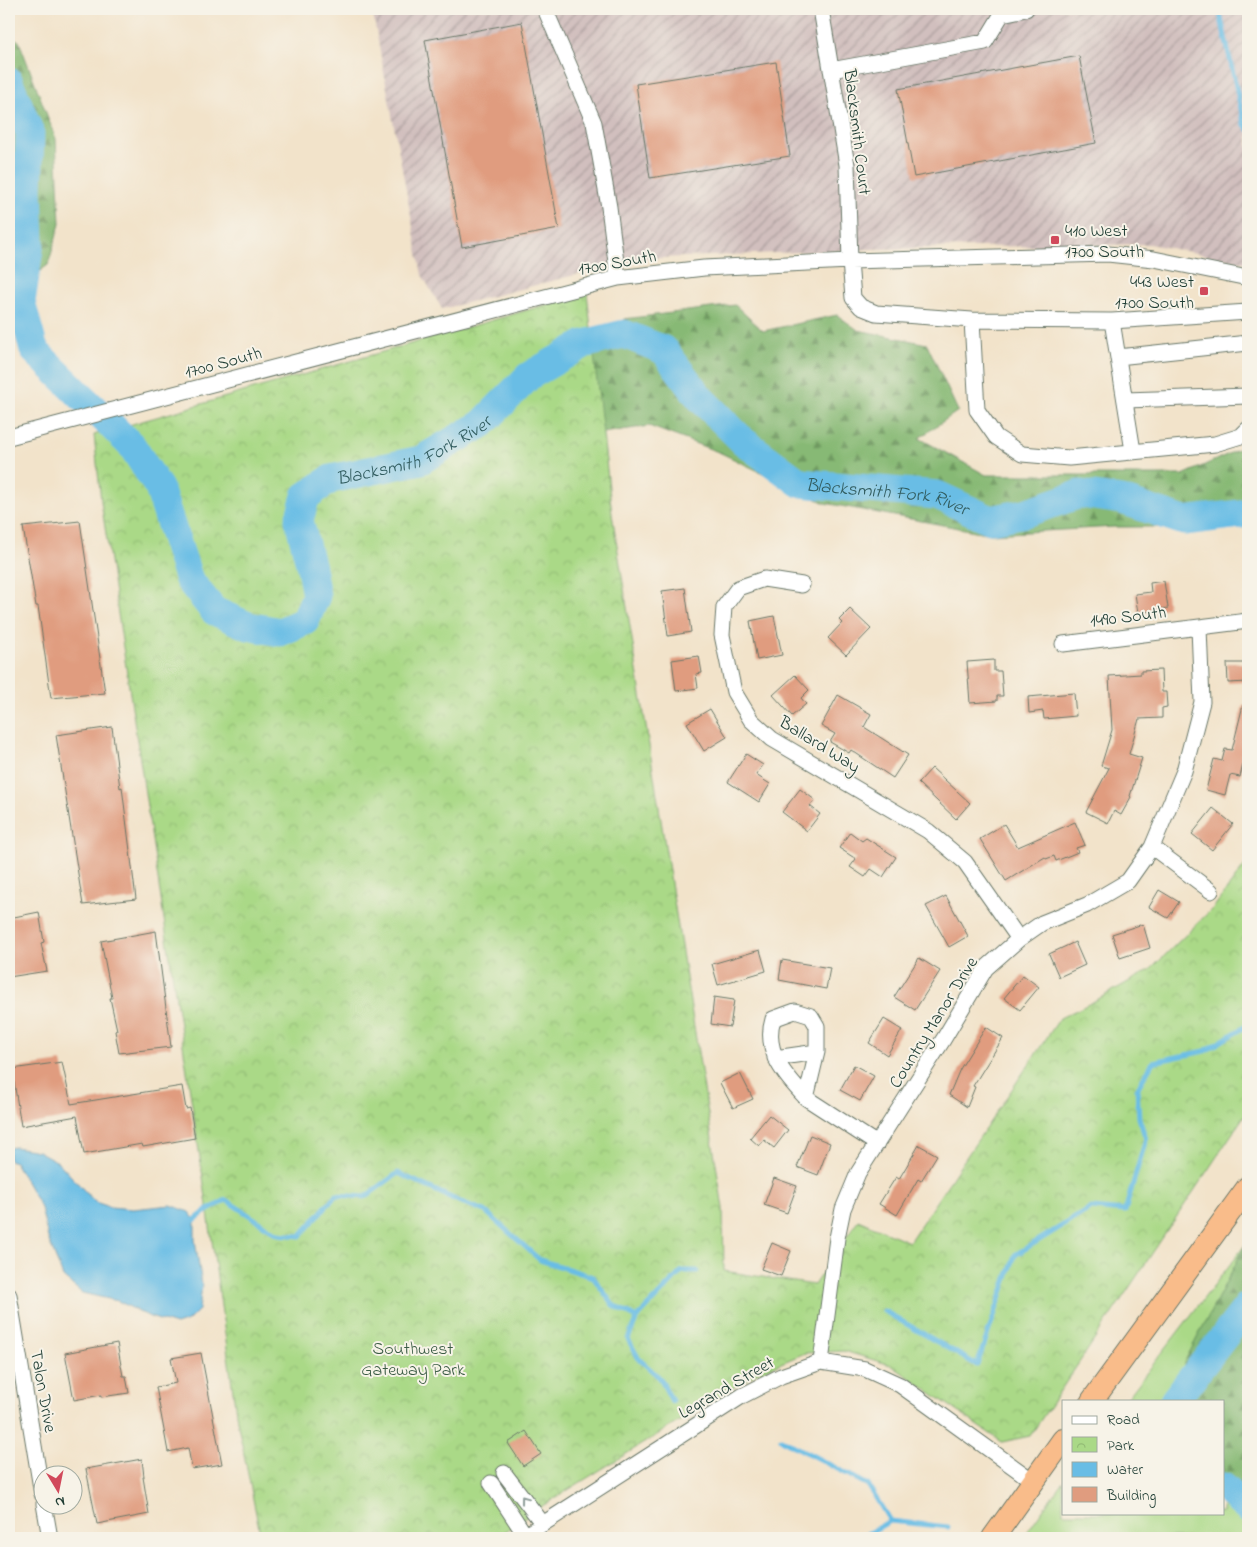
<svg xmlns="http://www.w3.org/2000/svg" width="1257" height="1547" font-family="'Indie Flower',sans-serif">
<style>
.industrial{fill:url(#industrial-furrows)}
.grass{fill:#aad987;stroke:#648b5e}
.forest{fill:url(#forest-firs);stroke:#537b54}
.park{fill:url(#park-crowns);stroke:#648b5e}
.water{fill:#69bde5;stroke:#447d8c}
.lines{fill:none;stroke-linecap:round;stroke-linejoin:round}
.stream{stroke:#69bde5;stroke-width:5}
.river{stroke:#69bde5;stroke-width:29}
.building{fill:#e09c7f}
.minor-casing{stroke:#697768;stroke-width:17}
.highway-casing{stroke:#697768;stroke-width:24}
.minor{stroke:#fff;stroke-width:15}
.highway{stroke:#f9bc8a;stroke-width:22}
.oneway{stroke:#8f9e9a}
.poi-dot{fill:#d1495b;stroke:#f7f3e8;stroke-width:2}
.labels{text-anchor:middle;stroke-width:4;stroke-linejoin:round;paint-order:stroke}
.street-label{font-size:18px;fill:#1f3d34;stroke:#f7f3e8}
.poi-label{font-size:18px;fill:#1f3d34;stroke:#f7f3e8;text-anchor:start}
.park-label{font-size:18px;fill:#3b5c45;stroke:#f7f3e8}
.water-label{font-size:19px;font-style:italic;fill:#325d60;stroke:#f7f3e8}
</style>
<defs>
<pattern id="industrial-furrows" width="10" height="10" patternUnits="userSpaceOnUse" patternTransform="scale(1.25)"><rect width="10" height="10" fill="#d1bfbe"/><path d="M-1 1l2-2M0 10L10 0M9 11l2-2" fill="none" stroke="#a99c9b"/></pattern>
<pattern id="forest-firs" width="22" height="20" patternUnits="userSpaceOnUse" patternTransform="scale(1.25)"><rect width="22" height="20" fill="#87b974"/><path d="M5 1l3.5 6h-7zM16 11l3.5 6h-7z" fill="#6e9860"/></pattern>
<pattern id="park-crowns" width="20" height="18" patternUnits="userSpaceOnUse" patternTransform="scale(1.25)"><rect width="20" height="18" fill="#aad987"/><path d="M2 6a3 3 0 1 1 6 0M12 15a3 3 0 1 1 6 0" fill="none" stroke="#92bb75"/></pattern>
</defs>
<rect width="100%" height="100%" fill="#f7f3e8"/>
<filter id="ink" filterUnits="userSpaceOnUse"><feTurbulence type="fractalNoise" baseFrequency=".02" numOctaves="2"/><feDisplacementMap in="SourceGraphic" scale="10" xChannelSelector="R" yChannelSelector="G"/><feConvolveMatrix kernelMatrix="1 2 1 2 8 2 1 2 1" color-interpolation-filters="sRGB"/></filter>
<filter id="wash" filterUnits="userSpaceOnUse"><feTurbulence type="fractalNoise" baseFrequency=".0096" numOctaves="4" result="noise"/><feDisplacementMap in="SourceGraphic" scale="20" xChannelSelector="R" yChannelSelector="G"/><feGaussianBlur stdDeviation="1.12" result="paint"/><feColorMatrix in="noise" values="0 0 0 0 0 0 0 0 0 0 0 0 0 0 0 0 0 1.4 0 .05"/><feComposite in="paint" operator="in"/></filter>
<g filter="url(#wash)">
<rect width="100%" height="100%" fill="#f2e3ca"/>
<path class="industrial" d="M372 9H1248V263L1149 244 870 249 637 259 442 309 422 275Z"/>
<path class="grass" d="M1248 1241V1538H1023L1063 1481V1513H1223V1401H1125Z"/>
<path class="forest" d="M9 35 19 41 56 139 60 224 48 265 9 294Z
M735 305 763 331 837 315 858 330 927 344 958 411 919 438 986 475H1183L1248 445V527H1115L991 534 825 503 721 453 649 426 488 450 624 319Z
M1248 1240V1520L1223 1498V1401H1186L1184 1363Z"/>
<path class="park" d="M587 293 612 514 723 1208 724 1271 814 1285 858 1220 909 1242 1060 1018 1093 1002 1151 969 1214 907 1248 861V1110L1030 1436 1002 1442 891 1365 844 1351 805 1353 757 1373 542 1506 496 1538H261L237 1420 205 1191 101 501 94 435Z"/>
<path class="water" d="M15 1147 38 1151 58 1162 95 1202 110 1207 133 1209 171 1205 189 1212 195 1220V1240L202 1285 199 1310 188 1321 176 1325 150 1317 118 1301 82 1293 63 1277 48 1238 41 1208 15 1162 9 1160V1148Z"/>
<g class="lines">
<path class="stream" d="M1219 9 1244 123 1248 129
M189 1224 205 1212 226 1200 278 1234 300 1236 336 1195 365 1197 398 1173 458 1201 485 1211 540 1260 593 1277 613 1305 637 1318 628 1339 639 1359 660 1378 672 1401
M884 1311 977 1365 1015 1255 1091 1208 1125 1211 1146 1139 1139 1118 1137 1089 1153 1062 1205 1051 1248 1025
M637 1318 682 1271H697
M781 1439 868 1485 890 1521
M864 1538 867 1534 890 1521 948 1527"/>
<g class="river">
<path id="s1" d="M9 82 30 133 28 190 30 242 21 302 34 350 132 446 159 488 189 580 214 611 248 626 280 632 305 621 316 596 311 568 299 520 306 496 331 479 421 460 482 424 529 376 584 344 624 334 664 350 700 398 743 441 800 483 937 495 991 520 1025 513 1080 494 1122 500 1184 521 1248 513"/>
<path d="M1174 1401 1248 1306"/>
<path d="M1223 1487 1248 1509"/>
</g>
</g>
<g id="blocks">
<path class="building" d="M522 22 559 229 462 247 425 40Z
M1079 56 1096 143 914 177 898 89Z
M776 62 790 156 650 178 636 84Z
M80 521 105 693 51 698 38 606H36L23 527Z
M1164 581 1168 608 1138 613 1135 594 1151 592 1150 583Z
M685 588 691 632 668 636 662 591Z
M850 609 871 629 846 655 828 638 842 623 839 620Z
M774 616 782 655 757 660 750 621Z
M699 656 702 673 696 674 698 688 676 691 672 660Z
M994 660V671H1001L1003 696H997V701L970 703 967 662Z
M1227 663H1248V682L1228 683Z
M1161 670 1162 692H1166L1167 707 1162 708V718L1139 719 1129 754 1142 758 1130 796 1131 797 1121 815 1114 811 1108 823 1086 812 1109 768 1101 766 1112 730 1109 676 1141 674V671Z
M795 675 809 690 801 698 806 704 792 716 773 695Z
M1074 693 1076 716 1044 719 1043 711 1029 713 1028 697Z
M838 695 871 714 864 727 908 755 893 778 851 750 849 753 830 742 835 734 821 726Z
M1243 705H1248V743L1240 777 1230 775 1225 795 1206 790 1214 759 1222 761 1225 749 1232 750Z
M710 709 727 737 704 751 687 723Z
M112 727 120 788 122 787 136 899 83 905 56 735Z
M746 754 763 765 756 775 770 784 759 802 728 782Z
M932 768 970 803 956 819 918 783Z
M800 789 815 800 810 806 820 814 807 831 782 812Z
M1213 808 1233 824 1212 850 1192 834Z
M1075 822 1085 845 1076 848 1078 852 1056 861 1054 856 1046 859 1045 857 1006 881 980 839 1004 824 1018 847Z
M850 832 862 841 866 838 896 857 883 877 871 869 865 877 850 867 856 859 839 848Z
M1159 890 1179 902 1168 918 1149 907Z
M946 896 968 936 949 947 926 906Z
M39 912 44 942 41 943 47 971 9 977V918Z
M1143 924 1150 948 1120 958 1112 934Z
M156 931 171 1047 119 1053 115 1031 117 1030 110 998H112L101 941Z
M1075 942 1085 965 1059 977 1049 954Z
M760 950 766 971 718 985 712 964Z
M919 958 940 971 915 1010 894 997Z
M782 960 830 968 826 989 779 980Z
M1023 975 1039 987 1020 1010 1004 998Z
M714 997 734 1000 730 1027 711 1024Z
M884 1019 902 1030 887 1055 869 1043Z
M986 1027 1003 1038 973 1086 975 1087 967 1107 949 1095 960 1069Z
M62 1062 71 1104 182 1086 186 1109 190 1108 195 1138 143 1147 142 1144 84 1154 77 1116 21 1126 12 1069Z
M854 1065 874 1076 860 1101 840 1090Z
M740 1073 753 1099 733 1108 720 1083Z
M769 1115 788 1130 774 1148 764 1140 759 1146 750 1138Z
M810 1135 830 1143 818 1175 797 1167Z
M919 1145 937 1155 921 1181 918 1179 897 1215 879 1204 896 1177 899 1179Z
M774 1178 797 1186 787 1213 764 1205Z
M772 1243 791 1251 781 1276 761 1269Z
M117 1343 123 1376H126L129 1393 101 1397V1395L74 1400 65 1353Z
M201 1353 222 1464 192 1469 188 1448 168 1452 156 1387 176 1383 171 1358Z
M526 1431 541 1454 523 1466 508 1443Z
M142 1459 144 1477H143L149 1514 97 1524 86 1469Z"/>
</g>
</g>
<g filter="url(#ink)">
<use href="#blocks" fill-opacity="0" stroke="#697768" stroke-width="1"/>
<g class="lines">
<defs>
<path id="minor" d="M545 9 594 123 609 207 618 278
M821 9 847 165 850 261 853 298 861 307 876 313 972 320 1112 321 1248 312
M831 70 985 42 1002 14 1026 9
M972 320 977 410 996 437 1022 454 1069 458 1215 444 1241 436 1248 429
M1112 321 1133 451
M1118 357 1248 343
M1125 400 1248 396
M9 437 618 278 704 268 850 261 1108 254 1154 259 1248 278
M802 585 764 579 738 588 724 607 722 635 734 692 751 720 772 739 928 831 965 862 1019 939
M1063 644 1248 621
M1152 847 1211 891
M775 1058 817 1052
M806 1098C785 1076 763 1051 773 1019L795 1011 811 1016 817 1026V1052L806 1098 877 1144
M9 1295 42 1494
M821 1362 837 1238 843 1209 858 1173 943 1040 986 968 1019 939 1042 923 1087 905 1128 881 1152 847 1184 771 1202 702 1199 628
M504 1473 543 1524
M491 1483 525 1535
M44 1504 50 1538
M521 1538 742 1396 781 1376 821 1362 865 1369 900 1385 1033 1481"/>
<path id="highway" d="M1092 1401 1248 1187
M993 1538 1063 1440"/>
</defs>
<use href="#minor" class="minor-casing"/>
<use href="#highway" class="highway-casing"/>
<use href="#minor" class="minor"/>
<use href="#highway" class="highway"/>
</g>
<defs><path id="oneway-chevron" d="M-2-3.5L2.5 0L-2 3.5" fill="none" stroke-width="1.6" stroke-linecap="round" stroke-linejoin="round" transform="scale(1.25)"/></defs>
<use class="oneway" href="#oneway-chevron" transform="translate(524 1499) rotate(-127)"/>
</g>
<g class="poi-dot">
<rect x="1050" y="235" width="10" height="10" rx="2.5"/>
<rect x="1199" y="286" width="10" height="10" rx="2.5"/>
</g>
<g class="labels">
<g class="street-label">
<text transform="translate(858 132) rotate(83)" y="6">Blacksmith Court</text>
<text transform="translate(617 262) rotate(-10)" y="6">1700 South</text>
<text transform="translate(223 362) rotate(-15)" y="6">1700 South</text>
<text transform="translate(1128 616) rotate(-7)" y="6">1490 South</text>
<text transform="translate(820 744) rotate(32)" y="6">Ballard Way</text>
<text transform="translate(933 1022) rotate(-58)" y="6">Country Manor Drive</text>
<text transform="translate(726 1387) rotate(-30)" y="6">Legrand Street</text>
<text transform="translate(44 1391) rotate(80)" y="6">Talon Drive</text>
</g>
<g class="poi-label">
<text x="1065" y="236">410 West<tspan x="1065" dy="21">1700 South</tspan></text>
<text x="1194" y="287" text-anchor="end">443 West<tspan x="1194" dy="21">1700 South</tspan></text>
</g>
<g class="park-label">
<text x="413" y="1354">Southwest<tspan x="413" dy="21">Gateway Park</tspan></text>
</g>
<g class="water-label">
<text dy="7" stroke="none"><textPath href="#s1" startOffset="944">Blacksmith Fork River</textPath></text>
<text dy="7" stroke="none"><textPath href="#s1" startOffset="1514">Blacksmith Fork River</textPath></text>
</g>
</g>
<rect width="1257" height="1547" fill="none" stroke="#f7f3e8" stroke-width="30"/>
<rect x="1062" y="1400" width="162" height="115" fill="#f7f3e8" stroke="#a1aaa0"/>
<rect x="1072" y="1416" width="25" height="8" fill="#ffffff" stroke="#a1aaa0"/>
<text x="1107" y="1424" font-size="15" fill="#1f3d34">Road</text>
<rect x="1072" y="1437" width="25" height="15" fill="url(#park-crowns)" stroke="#a1aaa0"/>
<text x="1107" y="1450" font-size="15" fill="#1f3d34">Park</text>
<rect x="1072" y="1462" width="25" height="15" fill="#69bde5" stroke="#a1aaa0"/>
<text x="1107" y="1474" font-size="15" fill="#1f3d34">Water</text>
<rect x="1072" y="1487" width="25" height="15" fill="#e09c7f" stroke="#a1aaa0"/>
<text x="1107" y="1500" font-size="15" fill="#1f3d34">Building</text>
<g transform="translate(58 1490) rotate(170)"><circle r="24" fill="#f7f3e8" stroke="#a1aaa0"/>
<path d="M0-4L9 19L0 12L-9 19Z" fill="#d1495b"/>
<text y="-8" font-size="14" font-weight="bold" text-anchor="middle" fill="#1f3d34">N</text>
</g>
</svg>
